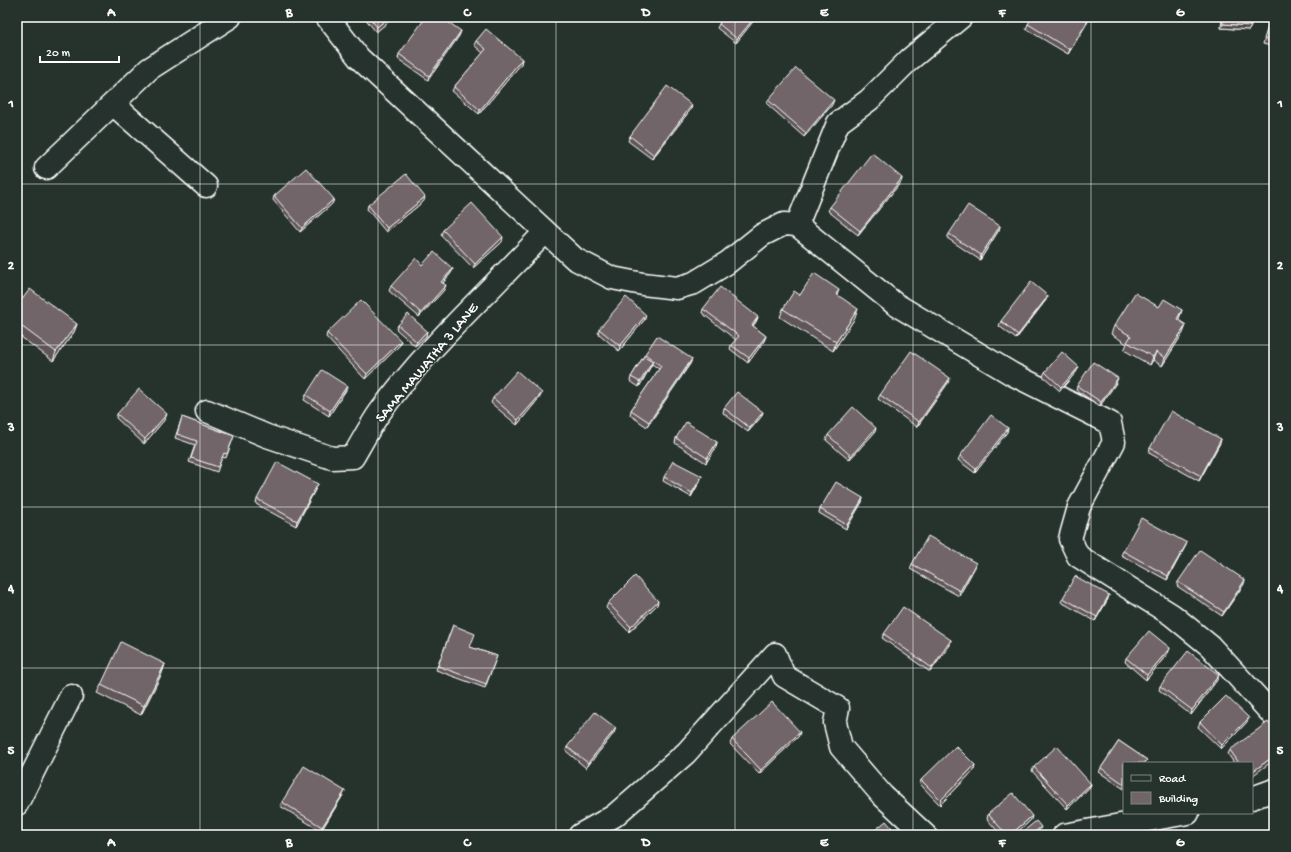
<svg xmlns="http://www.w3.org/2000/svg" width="1291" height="852" font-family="'Gochi Hand',sans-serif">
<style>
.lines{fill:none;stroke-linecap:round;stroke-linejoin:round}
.minor-casing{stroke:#fff;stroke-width:25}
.minor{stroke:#26332d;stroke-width:22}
.wall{fill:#61575a;stroke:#fff}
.shaded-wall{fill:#4f474a;stroke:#fff}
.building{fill:#716569;stroke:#fff}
.grid{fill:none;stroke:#fff;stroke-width:1;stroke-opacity:0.55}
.labels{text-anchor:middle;stroke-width:3;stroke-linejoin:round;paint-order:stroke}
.street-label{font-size:15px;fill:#fff;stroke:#26332d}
.neatline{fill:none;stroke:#fff;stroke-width:1.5}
.grid-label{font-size:13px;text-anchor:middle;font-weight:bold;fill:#fff}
</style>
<rect width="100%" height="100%" fill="#26332d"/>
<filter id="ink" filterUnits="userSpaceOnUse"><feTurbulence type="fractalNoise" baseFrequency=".025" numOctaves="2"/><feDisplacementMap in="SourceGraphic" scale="8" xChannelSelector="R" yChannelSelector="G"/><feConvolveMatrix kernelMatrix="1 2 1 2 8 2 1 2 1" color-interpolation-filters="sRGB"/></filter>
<g filter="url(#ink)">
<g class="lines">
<defs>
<path id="minor" d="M327 17 359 58 575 259 612 278 643 284 677 288 694 283 727 263 762 235 784 224 797 225 895 304 1012 374 1110 423 1114 442 1079 507 1070 539 1078 556 1172 615 1210 646 1274 716
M113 104 206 186
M46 168 149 69 230 17
M797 225 838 123 869 100 909 60 961 17
M207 411 267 436 332 458 353 457C362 442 370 426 380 412 428 346 490 291 545 232
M1252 798 1274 790
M17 804 71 696
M580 835 614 816 686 753 775 654 784 676 838 708 835 723 841 747 882 795 925 835
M1064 835 1188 813"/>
</defs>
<use href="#minor" class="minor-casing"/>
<use href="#minor" class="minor"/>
</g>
<path class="wall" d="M364 17H394L376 32Z
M724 17H756L736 43 717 28 719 24Z
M1222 17H1251V26L1249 30 1221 28Z
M1271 17H1274V47L1263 44Z
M1089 19 1087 23 1068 54 1026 29 1028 24Z
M461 31 459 36 428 80 398 59 399 54Z
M476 41 522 59 521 64 479 114 452 91 454 87 483 53 474 45Z
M768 100 832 105 804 137 767 104Z
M692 105 691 109 652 159 628 141 630 136Z
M902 178 901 182 858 235 828 211 830 207Z
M274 196 334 199 332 204 300 232 273 200Z
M424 201 386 232 367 209 368 205Z
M1000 226 999 230 980 260 947 238 949 234Z
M443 230 502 242 473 268 441 235Z
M422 265 453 269 451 273 443 283 444 290 419 317 389 291 391 286Z
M839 290 837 295 855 318 833 351 780 317 783 309 800 295Z
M1046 300 1016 339 999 326 1001 321Z
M17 306 77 324 74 332 53 361 17 334Z
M1159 307 1182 310 1178 320 1186 325 1183 333 1162 366 1153 360 1150 365 1124 350 1127 344 1111 334 1114 326Z
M703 309 758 317 756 322 753 326 766 336 764 341 748 363 730 349 731 345 736 340 702 313Z
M645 319 619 351 598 333 599 329Z
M398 325 427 331 426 336 415 346 396 329Z
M327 333 401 341 399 346 365 379 326 337Z
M645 354 692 359 690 364 647 427 630 415 631 410 659 369 652 364 639 387 630 381 631 377Z
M1077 371 1060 391 1043 376 1045 372Z
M948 383 917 427 878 399 880 395Z
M1116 383 1100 406 1076 390 1077 386Z
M346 390 329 416 304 400 306 395Z
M540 397 517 425 491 403 493 398Z
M724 408 763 412 761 417 748 432 723 413Z
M117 414 165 419 144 444 116 418Z
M182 417 234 436 226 458 222 457 217 472 189 462 195 445 175 438Z
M1008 428 1007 432 975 473 958 460 960 456Z
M875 432 849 460 826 440 828 435Z
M676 438 717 442 716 447 706 463 675 443Z
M1221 439 1220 443 1199 481 1149 453 1150 448Z
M664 477 700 481 691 497 663 481Z
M316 488 296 526 256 504 257 499Z
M863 498 862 502 846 529 819 513 820 509Z
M1187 543 1185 547 1167 580 1121 555 1123 551Z
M976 563 975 567 959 596 910 569 912 564Z
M1178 582 1244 584 1222 616 1177 586Z
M1063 598 1108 599 1095 621 1061 602Z
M658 601 657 605 629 632 606 608 608 603Z
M453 625 470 647 497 656 485 688 436 670Z
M884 634 951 640 950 645 930 672 882 638Z
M1170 648 1168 653 1146 680 1125 662 1126 658Z
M165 664 162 673 141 715 97 693 101 685Z
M1217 680 1191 715 1159 690 1160 686Z
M1200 722H1247L1221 749 1198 727Z
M800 732 798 737 759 774 730 744 732 739Z
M614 733 586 768 566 751 567 747Z
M1119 741 1147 760 1145 763H1124V789L1099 772 1101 768Z
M1230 750 1252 763H1234L1228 754Z
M975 765 974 770 940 805 920 784 921 780Z
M1034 767 1091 784 1089 788 1067 809 1032 771Z
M343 795 321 831 280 806 282 802Z
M988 814 1031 820 1014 835H1001L987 819Z"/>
<path class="shaded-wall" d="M390 17H394L376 32 377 27Z
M755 17H756V18L736 43 737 39Z
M1089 19 1087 23 1068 54 1070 50Z
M1223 24 1251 26 1249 30 1221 28Z
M461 31 459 36 428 80 429 76Z
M522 59 521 64 479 114 480 110Z
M834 100 832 105 804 137 806 133Z
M692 105 691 109 652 159 654 155Z
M902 178 901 182 858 235 860 231Z
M425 197 424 201 386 232 387 228Z
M334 199 332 204 300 232 302 228Z
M1000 226 999 230 980 260 981 255Z
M503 237 502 242 473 268 475 264Z
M453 269 451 273 440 286 441 282Z
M446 285 444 290 419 317 421 313Z
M1048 296 1046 300 1016 339 1018 335Z
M858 309 855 318 833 351 836 342Z
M1182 310 1179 319 1174 328 1177 319Z
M646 315 645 319 619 351 620 346Z
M758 317 756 322 750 329 752 325Z
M77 324 74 332 53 361 56 352Z
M1186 325 1183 333 1162 366 1165 358Z
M427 331 426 336 415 346 417 342Z
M766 336 764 341 748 363 749 358Z
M401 341 399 346 365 379 367 374Z
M1156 352 1153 360 1150 365 1153 357Z
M692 359 690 364 647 427 649 422Z
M653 361 651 366 639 387 640 382Z
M1079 367 1077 371 1060 391 1061 387Z
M950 378 948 383 917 427 919 422Z
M1118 378 1116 383 1100 406 1101 402Z
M347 386 346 390 329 416 330 411Z
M542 393 540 397 517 425 518 420Z
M763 412 761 417 748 432 750 428Z
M167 414 165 419 144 444 145 439Z
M876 428 875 432 849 460 851 456Z
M1008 428 1007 432 975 473 976 469Z
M1221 439 1220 443 1199 481 1201 476Z
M717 442 716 447 706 463 707 458Z
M702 476 700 481 691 497 692 493Z
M318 484 316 488 296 526 297 521Z
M863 498 862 502 846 529 847 525Z
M1187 543 1185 547 1167 580 1168 576Z
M976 563 975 567 959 596 960 591Z
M1245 580 1244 584 1222 616 1224 612Z
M1109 595 1108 599 1095 621 1097 617Z
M658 601 657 605 629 632 631 627Z
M951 640 950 645 930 672 932 668Z
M1170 648 1168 653 1146 680 1147 675Z
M165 664 162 673 141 715 144 706Z
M1219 675 1217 680 1191 715 1192 710Z
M1249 718 1247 722 1221 749 1222 745Z
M616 728 614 733 586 768 588 763Z
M800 732 798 737 759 774 761 770Z
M1274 756V760L1252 776V772Z
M975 765 974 770 940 805 941 800Z
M1091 784 1089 788 1067 809 1068 805Z
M345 791 343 795 321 831 322 827Z
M1032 816 1031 820 1014 835H1010Z
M1041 827 1039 831 1035 835H1031Z"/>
<path class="building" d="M369 17H390L377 27Z
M426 17H441L461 31 429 76 399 54Z
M724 17H755L737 39 719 24Z
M1032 17H1086L1089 19 1070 50 1028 24Z
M1223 17H1251V26L1223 24Z
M1271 17H1274V42L1264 39Z
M486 29 522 59 480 110 454 87 486 49 476 41Z
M796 68 834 100 806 133 768 100Z
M667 86 692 105 654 155 630 136Z
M872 153 902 178 860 231 830 207Z
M306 168 334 199 302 228 274 196Z
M406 174 425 197 387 228 368 205Z
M472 203 503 237 475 264 443 230Z
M968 205 1000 226 981 255 949 234Z
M434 252 453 269 441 282 446 285 421 313 391 286 416 258 422 265Z
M814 273 839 290 836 294 858 309 836 342 783 309 794 291 800 295Z
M1031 282 1048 296 1018 335 1001 321Z
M720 287 758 317 752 325 766 336 749 358 731 345 739 336 703 309Z
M30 289 77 324 56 352 17 323V306Z
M1135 293 1159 307 1164 299 1182 310 1177 319 1186 325 1165 358 1156 352 1153 357 1127 342 1131 336 1114 326Z
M626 297 646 315 620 346 599 329Z
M361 300 401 341 367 374 327 333Z
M408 314 427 331 417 342 398 325Z
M657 336 692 359 649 422 631 410 661 366 645 354Z
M911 351 950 378 919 422 880 395Z
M1062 352 1079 367 1061 387 1045 372Z
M644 356 653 361 640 382 631 377Z
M1093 362 1118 378 1101 402 1077 386Z
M322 370 347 386 330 411 306 395Z
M517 371 542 393 518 420 493 398Z
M139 389 167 414 145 439 117 414Z
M737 392 763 412 750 428 724 408Z
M853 407 876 428 851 456 828 435Z
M1171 411 1221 439 1201 476 1150 448Z
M991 415 1008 428 976 469 960 456Z
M182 417 234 436 227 454 224 453 218 467 191 458 197 441 177 434Z
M686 422 717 442 707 458 676 438Z
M673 461 702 476 692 493 664 477Z
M277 462 318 484 297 521 257 499Z
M836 482 863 498 847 525 820 509Z
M1141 518 1187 543 1168 576 1123 551Z
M928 536 976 563 960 591 912 564Z
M1200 550 1245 580 1224 612 1178 582Z
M635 576 658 601 631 627 608 603Z
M1075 576 1109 595 1097 617 1063 598Z
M903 607 951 640 932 668 884 634Z
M453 625 475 634 470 647 497 656 486 684 438 666Z
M1149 631 1170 648 1147 675 1126 658Z
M121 642 165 664 144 706 101 685Z
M1188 651 1219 675 1192 710 1160 686Z
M1226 696 1249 718 1222 745 1200 722Z
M772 702 800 732 761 770 732 739Z
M595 712 616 728 588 763 567 747Z
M1268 722 1274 730V756L1252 772V763H1239L1230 750Z
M17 735 22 737 17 747Z
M1119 741 1147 760 1144 763H1124V784L1101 768Z
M956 746 975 765 941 800 921 780Z
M1057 746 1091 784 1068 805 1034 767Z
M304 766 345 791 322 827 282 802Z
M1013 793 1032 816 1010 835H1007L988 814Z
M886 821 898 835H869Z
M1036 821 1041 827 1031 835H1019Z"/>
</g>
<path class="grid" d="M200 17V835M378 17V835M556 17V835M735 17V835M913 17V835M1091 17V835M17 184H1274M17 345H1274M17 507H1274M17 668H1274"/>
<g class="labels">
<g class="street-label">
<text transform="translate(426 362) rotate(-50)" y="5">SAMA MAWATHA 3 LANE</text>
</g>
</g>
<rect width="1291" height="852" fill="none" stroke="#26332d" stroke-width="44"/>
<rect x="1123" y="762" width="130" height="52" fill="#26332d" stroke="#7d8581"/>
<rect x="1131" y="775" width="20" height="6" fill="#26332d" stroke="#7d8581"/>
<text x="1159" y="782" font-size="12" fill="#ffffff">Road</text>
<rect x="1131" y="792" width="20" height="12" fill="#716569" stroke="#7d8581"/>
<text x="1159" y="802" font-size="12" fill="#ffffff">Building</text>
<path d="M40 56v6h79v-6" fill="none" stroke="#ffffff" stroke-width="2"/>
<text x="46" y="56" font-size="12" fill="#ffffff" stroke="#26332d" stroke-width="3" paint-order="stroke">20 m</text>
<rect x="22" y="22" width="1247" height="808" class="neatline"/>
<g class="grid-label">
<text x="111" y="16">A</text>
<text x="289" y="16">B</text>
<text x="467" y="16">C</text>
<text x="646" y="16">D</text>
<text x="824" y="16">E</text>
<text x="1002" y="16">F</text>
<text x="1180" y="16">G</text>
<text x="11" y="107">1</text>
<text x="1280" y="107">1</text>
<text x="11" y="269">2</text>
<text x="1280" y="269">2</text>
<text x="11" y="431">3</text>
<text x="1280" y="431">3</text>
<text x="11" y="592">4</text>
<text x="1280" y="592">4</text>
<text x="11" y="754">5</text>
<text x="1280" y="754">5</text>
<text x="111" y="846">A</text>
<text x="289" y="846">B</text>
<text x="467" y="846">C</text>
<text x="646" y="846">D</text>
<text x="824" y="846">E</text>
<text x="1002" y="846">F</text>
<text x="1180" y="846">G</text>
</g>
</svg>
